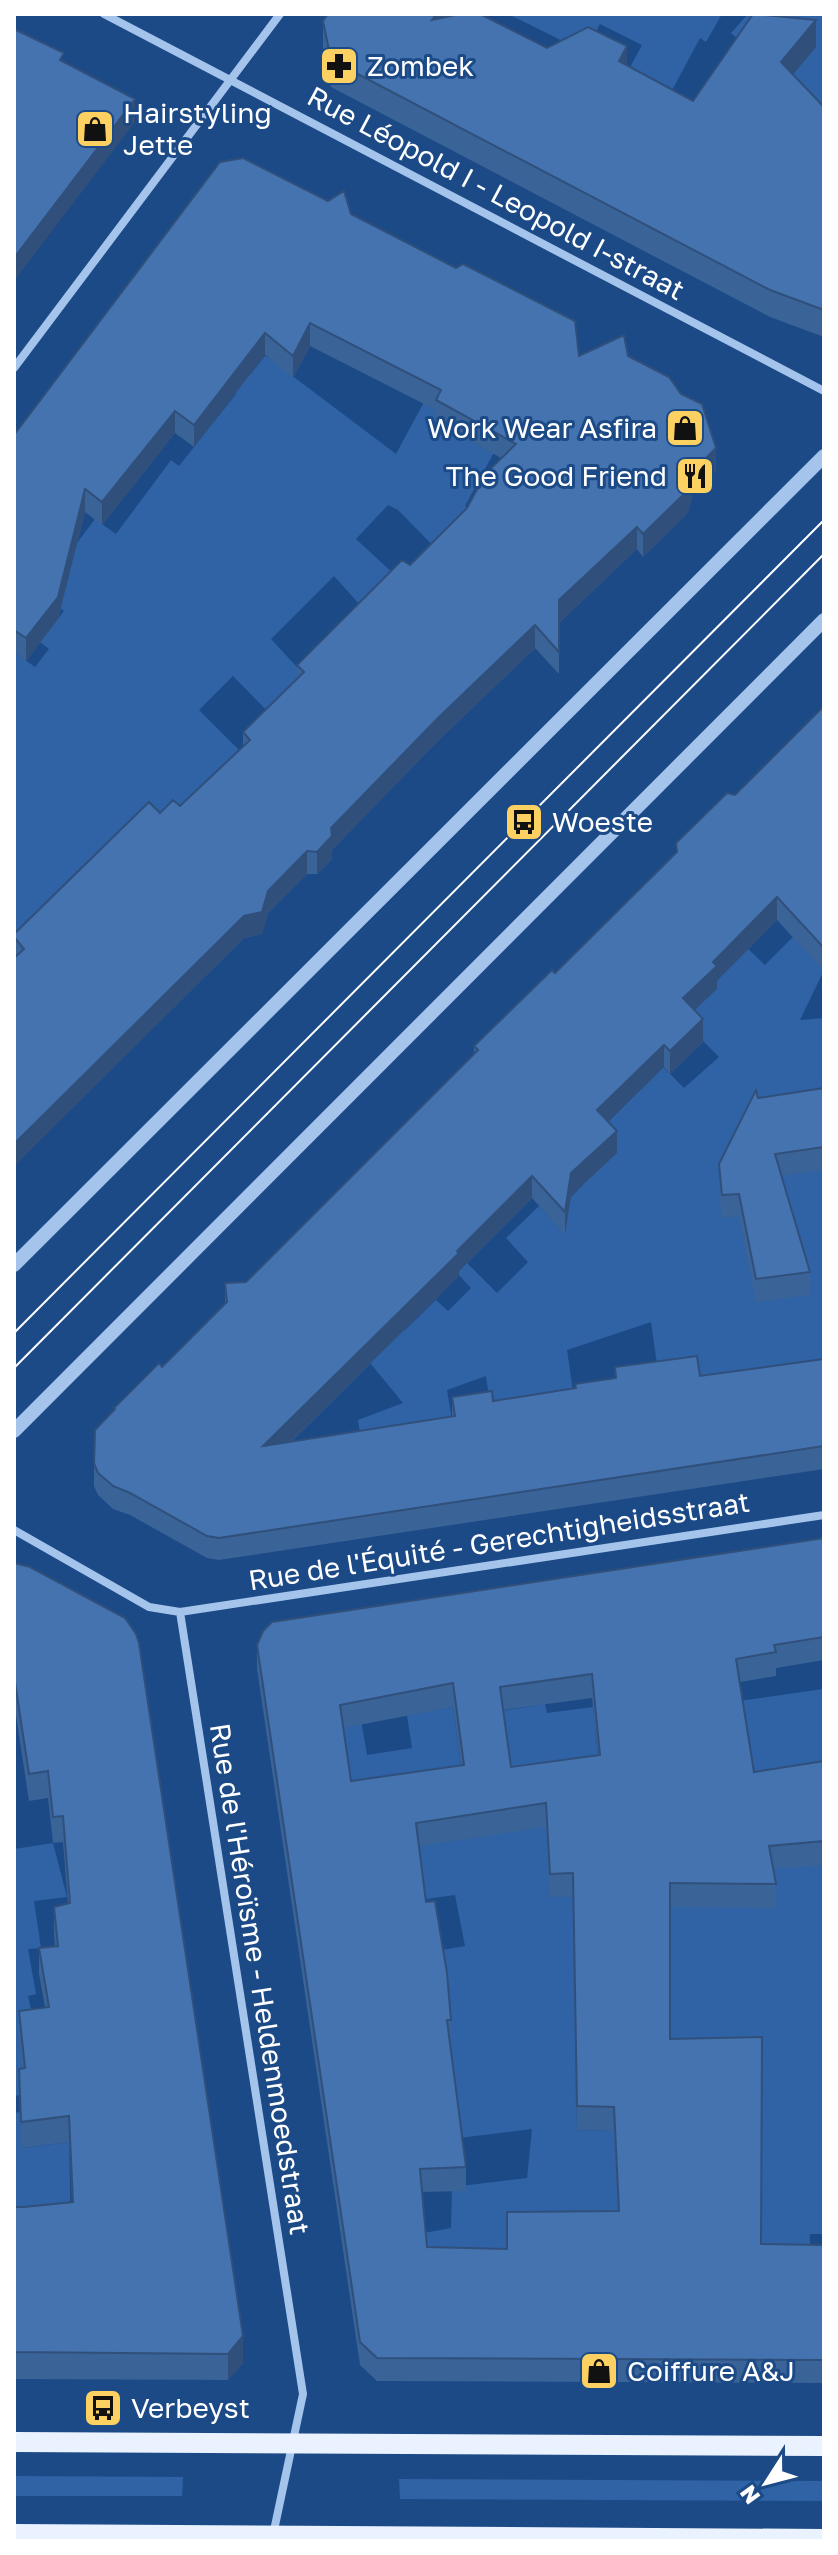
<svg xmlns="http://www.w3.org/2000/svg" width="838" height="2555" font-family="'Golos Text',sans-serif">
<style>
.green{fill:#2f63a5}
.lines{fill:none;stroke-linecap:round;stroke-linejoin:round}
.minor{stroke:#a5c4ec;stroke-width:8}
.tertiary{stroke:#a5c4ec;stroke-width:14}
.primary{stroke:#eaf2ff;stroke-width:20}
.tram{stroke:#fff;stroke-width:2}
.wall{fill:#3a6397;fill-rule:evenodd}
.shaded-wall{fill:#30507b}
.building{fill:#4473b0;stroke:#30507b;stroke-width:2;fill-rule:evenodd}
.labels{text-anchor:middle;stroke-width:6;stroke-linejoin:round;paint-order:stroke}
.poi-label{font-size:28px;fill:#fff;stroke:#1c4a87;text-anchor:start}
.street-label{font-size:28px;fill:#fff;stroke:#1c4a87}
</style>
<rect width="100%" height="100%" fill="#1c4a87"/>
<path class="green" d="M508 14H722L706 42 700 38 669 96 627 73 642 45 600 24 585 52Z
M748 14H824V134L750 49 731 33Z
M208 342 251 374 265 356 270 359 396 454 443 367 519 406 465 506 488 530 452 565 398 510 388 505 356 539 409 588 369 615 334 576 271 639 307 678 277 721 233 676 199 710 265 776 14 956V652L35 667 49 649 40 642 64 611 47 598 68 555 95 519 116 534 171 460 179 466 236 394 194 362Z
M824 906V970L800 1020 824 1018V1361L660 1386 651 1322 567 1350 577 1419 493 1424 486 1376 447 1390 455 1439 363 1454 358 1420 403 1403 370 1363 392 1319 404 1331 436 1300 448 1311 471 1288 457 1273 467 1263 497 1293 528 1262 506 1238 539 1206 554 1222 569 1207 571 1197 583 1185 597 1133 662 1066 684 1088 719 1057 683 1021 706 977 742 943 765 965Z
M822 1675H824V2234H810L809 2281H761L670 2062V1886L753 1795 739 1701 823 1689Z
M545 1704 547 1713 593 1707 602 1798 511 1791 500 1711Z
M453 1707 464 1788 572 1823 577 2130 618 2131 617 2187 622 2235 421 2281 424 2233 451 2228 452 2187 527 2178 532 2129 459 2138 429 2047 451 2043 442 1950 465 1946 455 1895 405 1902 351 1805 326 1714 359 1708 367 1755 412 1748 407 1715Z
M53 1843 67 1897 34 1901 41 1948 28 1949 36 1994 28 1996 37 2035 83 2085 14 2096V1849Z
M20 2112 22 2148 69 2142 71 2229 14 2281V2113Z
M14 2476 183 2477 182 2496H14Z
M399 2479 824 2481V2501L400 2499Z"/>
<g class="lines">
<path class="minor" d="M104 14 824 391
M14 368 280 14
M14 1530 149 1607 180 1612 303 2394 273 2535
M180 1612 824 1515"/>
<path class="tertiary" d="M14 1265 824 456
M14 1431 824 620"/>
<path class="primary" d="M14 2442 824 2446
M14 2534 824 2539"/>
<path class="tram" d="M14 1333 824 520
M14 1368 824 554"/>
</g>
<path class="wall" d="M328 14H456L455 15 547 48 627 66 693 101 816 47 793 75 824 107V337L770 317 331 87 323 48V21Z
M351 214 579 356H628L716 471 693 493 688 512 684 517 643 557 637 549 559 623V674L535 648 437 742 332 850V859L317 874H307L268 913 262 934 244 938 16 1164V1173L14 1176V934L160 813 180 806 243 747V732L297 679V665L410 565 467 508 501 458 436 422V410L310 346 293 378 265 355 194 447 175 433 102 525 85 512 58 619 26 661 14 652V435Z
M824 706V971L777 920 717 981V989L694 1010 703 1042 670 1074 664 1067 608 1121 617 1153 571 1196 565 1235 532 1198 459 1271V1276L291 1442 452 1416V1397L493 1401 575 1388 615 1378V1367L700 1376 824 1359V1469L219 1560 207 1558 130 1515 113 1509 98 1495 94 1486V1463L114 1411V1408L162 1367 225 1304V1283L246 1282 474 1054V1046L555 973 676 853V843L735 795Z
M824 1088V1170L781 1176 810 1272V1295L756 1302 739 1217 722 1218 719 1192V1164L758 1098Z
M824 1538V1660L776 1668V1676L740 1682 754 1772 824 1761V1865L773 1869 776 1884V1908L670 1907V2039L761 2244 824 2245V2383L377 2381 360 2365 257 1669V1645ZM592 1698 598 1755 511 1767 503 1710ZM453 1707 461 1765 351 1781 343 1728ZM546 1827 550 1897H573L577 2130 614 2131 618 2211 507 2249 427 2247 422 2192 466 2191V2167L450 2044 451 2043V2020L426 1902 419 1846Z
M14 1563 243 2363 228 2380 14 2379V2207H24L72 2202 69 2142 21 2148 19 2069 22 2068 19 2037V2011L45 2007 39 1974V1948L55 1946 54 1934V1907L68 1904 63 1842 53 1843 48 1798 29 1801 14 1702Z"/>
<path class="shaded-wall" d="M436 14H456L432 47V20Z
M816 20V47L781 89V62Z
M627 46V73L619 61Z
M135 99V122L14 281V258Z
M310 323V346L293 378V356Z
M265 333V355L194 447V425Z
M175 411V433L102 525V502Z
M716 448V471L693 493 688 512 684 517 643 557V534L693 471Z
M85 489V512L58 619 26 661V638Z
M637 527V549L559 623V674V600Z
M535 625V648L437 742 332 850V859L317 874V852L331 828 437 719Z
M307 851V874L268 913 262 934 244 938 16 1164V1173L14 1176V1144Z
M777 897V920L717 981V989L683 1021V998L713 962Z
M703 1019V1042L670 1074V1051Z
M664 1045V1067L597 1133V1110Z
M617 1131V1153L571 1196 565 1235V1212L571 1173Z
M532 1176V1198L459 1271V1276L263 1469V1446Z
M243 2336V2363L228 2380V2354Z"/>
<path class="building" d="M328 14H436L432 20 460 14H480L547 48 588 27 627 46 619 61 693 101 753 14 816 20 781 62 824 107V310L770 290 331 60 323 21Z
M14 29 64 53 60 60 135 99 14 258Z
M243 158 328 201 344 191 351 214 456 268 463 264 575 321 579 356 624 335 628 356 669 377 681 394 702 404 716 448 693 471 688 489 684 494 643 534 637 527 559 600V652L535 625 437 719 331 828 332 836 317 852 307 851 268 891 262 912 244 916 14 1144V958L24 949 14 937V934L149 802 160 813 173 800 180 806 250 740 243 732 304 672 297 665 402 560 410 565 467 508 486 473 516 444 436 400 441 390 310 323 293 356 265 333 194 425 175 411 102 502 85 489 58 597 26 638 14 630V435L220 162Z
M824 706V948L777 897 713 962 717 966 683 998 703 1019 670 1051 664 1045 597 1110 617 1131 571 1173 565 1212 532 1176 457 1251 459 1253 263 1446 455 1416 452 1397 492 1391 493 1401 576 1388 575 1384 616 1378 615 1367 697 1356 700 1376 824 1359V1446L219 1538 207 1536 130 1493 113 1486 98 1473 94 1463 95 1430 115 1409 114 1408 159 1363 162 1367 227 1302 225 1283 246 1282 478 1050 474 1046 552 970 555 973 677 852 676 843 727 793 735 795Z
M824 1088V1147L775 1154 810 1272 756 1279 739 1194 722 1195 719 1164 756 1090 758 1098Z
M824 1538V1637L774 1645 776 1652 736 1659 754 1772 824 1761V1841L769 1846 776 1884 670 1883V2039L762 2037 761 2244 824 2245V2360L377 2358 360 2342 257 1645 263 1631 272 1622ZM592 1674 600 1755 511 1767 500 1687ZM453 1683 464 1765 351 1781 340 1705ZM546 1803 550 1874 573 1873 577 2106 614 2107 619 2211 507 2212V2249L427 2247 420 2169 466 2167 447 2020H451L447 1973 435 1901 426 1902 416 1823Z
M14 1563 30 1567 125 1618 136 1634 139 1643 243 2336 228 2354 14 2352V2207H24L73 2202 69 2116 21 2122 19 2069 25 2068 19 2011 49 2007 39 1948 58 1946 54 1907 70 1903 63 1816 53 1817 48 1771 29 1774 14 1676Z"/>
<defs>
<symbol id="pharmacy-square" viewBox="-11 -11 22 22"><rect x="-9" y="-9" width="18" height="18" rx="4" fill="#fcd162" stroke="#1c4a87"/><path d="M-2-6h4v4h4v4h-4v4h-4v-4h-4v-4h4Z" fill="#111"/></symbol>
<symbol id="shop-square" viewBox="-11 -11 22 22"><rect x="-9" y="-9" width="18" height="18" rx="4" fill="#fcd162" stroke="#1c4a87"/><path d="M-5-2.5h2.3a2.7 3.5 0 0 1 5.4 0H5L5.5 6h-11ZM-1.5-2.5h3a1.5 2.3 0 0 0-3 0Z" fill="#111"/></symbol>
<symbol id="restaurant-square" viewBox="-11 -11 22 22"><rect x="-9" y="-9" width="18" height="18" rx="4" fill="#fcd162" stroke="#1c4a87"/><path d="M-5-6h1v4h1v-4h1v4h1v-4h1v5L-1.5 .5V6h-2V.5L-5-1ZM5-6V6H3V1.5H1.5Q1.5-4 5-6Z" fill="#111"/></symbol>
<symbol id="bus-square" viewBox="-11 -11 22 22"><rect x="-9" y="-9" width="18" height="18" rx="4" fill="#fcd162" stroke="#1c4a87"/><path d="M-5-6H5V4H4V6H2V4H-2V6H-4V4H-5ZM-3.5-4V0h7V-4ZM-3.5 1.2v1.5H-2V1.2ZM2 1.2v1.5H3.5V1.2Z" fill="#111"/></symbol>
</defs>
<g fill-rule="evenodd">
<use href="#pharmacy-square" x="317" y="44" width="44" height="44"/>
<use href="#shop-square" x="73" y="107" width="44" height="44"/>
<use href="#shop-square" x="663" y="406" width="44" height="44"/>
<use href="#restaurant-square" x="673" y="454" width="44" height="44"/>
<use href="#bus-square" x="502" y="800" width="44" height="44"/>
<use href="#shop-square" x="577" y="2349" width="44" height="44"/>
<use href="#bus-square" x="81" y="2386" width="44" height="44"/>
</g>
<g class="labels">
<g class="poi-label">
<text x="367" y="76">Zombek</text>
<text x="123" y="123">Hairstyling<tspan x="123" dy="32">Jette</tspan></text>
<text x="657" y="438" text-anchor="end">Work Wear Asfira</text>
<text x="667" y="486" text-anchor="end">The Good Friend</text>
<text x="552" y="832">Woeste</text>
<text x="627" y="2381">Coiffure A&amp;J</text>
<text x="131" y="2418">Verbeyst</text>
</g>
<g class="street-label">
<text transform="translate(496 193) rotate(28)" y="10">Rue Léopold I - Leopold I-straat</text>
<text transform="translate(499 1541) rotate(-9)" y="10">Rue de l'Équité - Gerechtigheidsstraat</text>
<text transform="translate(260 1979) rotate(81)" y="10">Rue de l'Héroïsme - Heldenmoedstraat</text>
</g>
</g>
<rect width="838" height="2555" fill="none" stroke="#ffffff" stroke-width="32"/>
<g transform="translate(766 2483) rotate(234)" stroke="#1c4a87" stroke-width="6" paint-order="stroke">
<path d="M0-6L14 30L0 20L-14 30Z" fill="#ffffff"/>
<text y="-12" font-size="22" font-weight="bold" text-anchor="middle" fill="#ffffff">N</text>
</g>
</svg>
